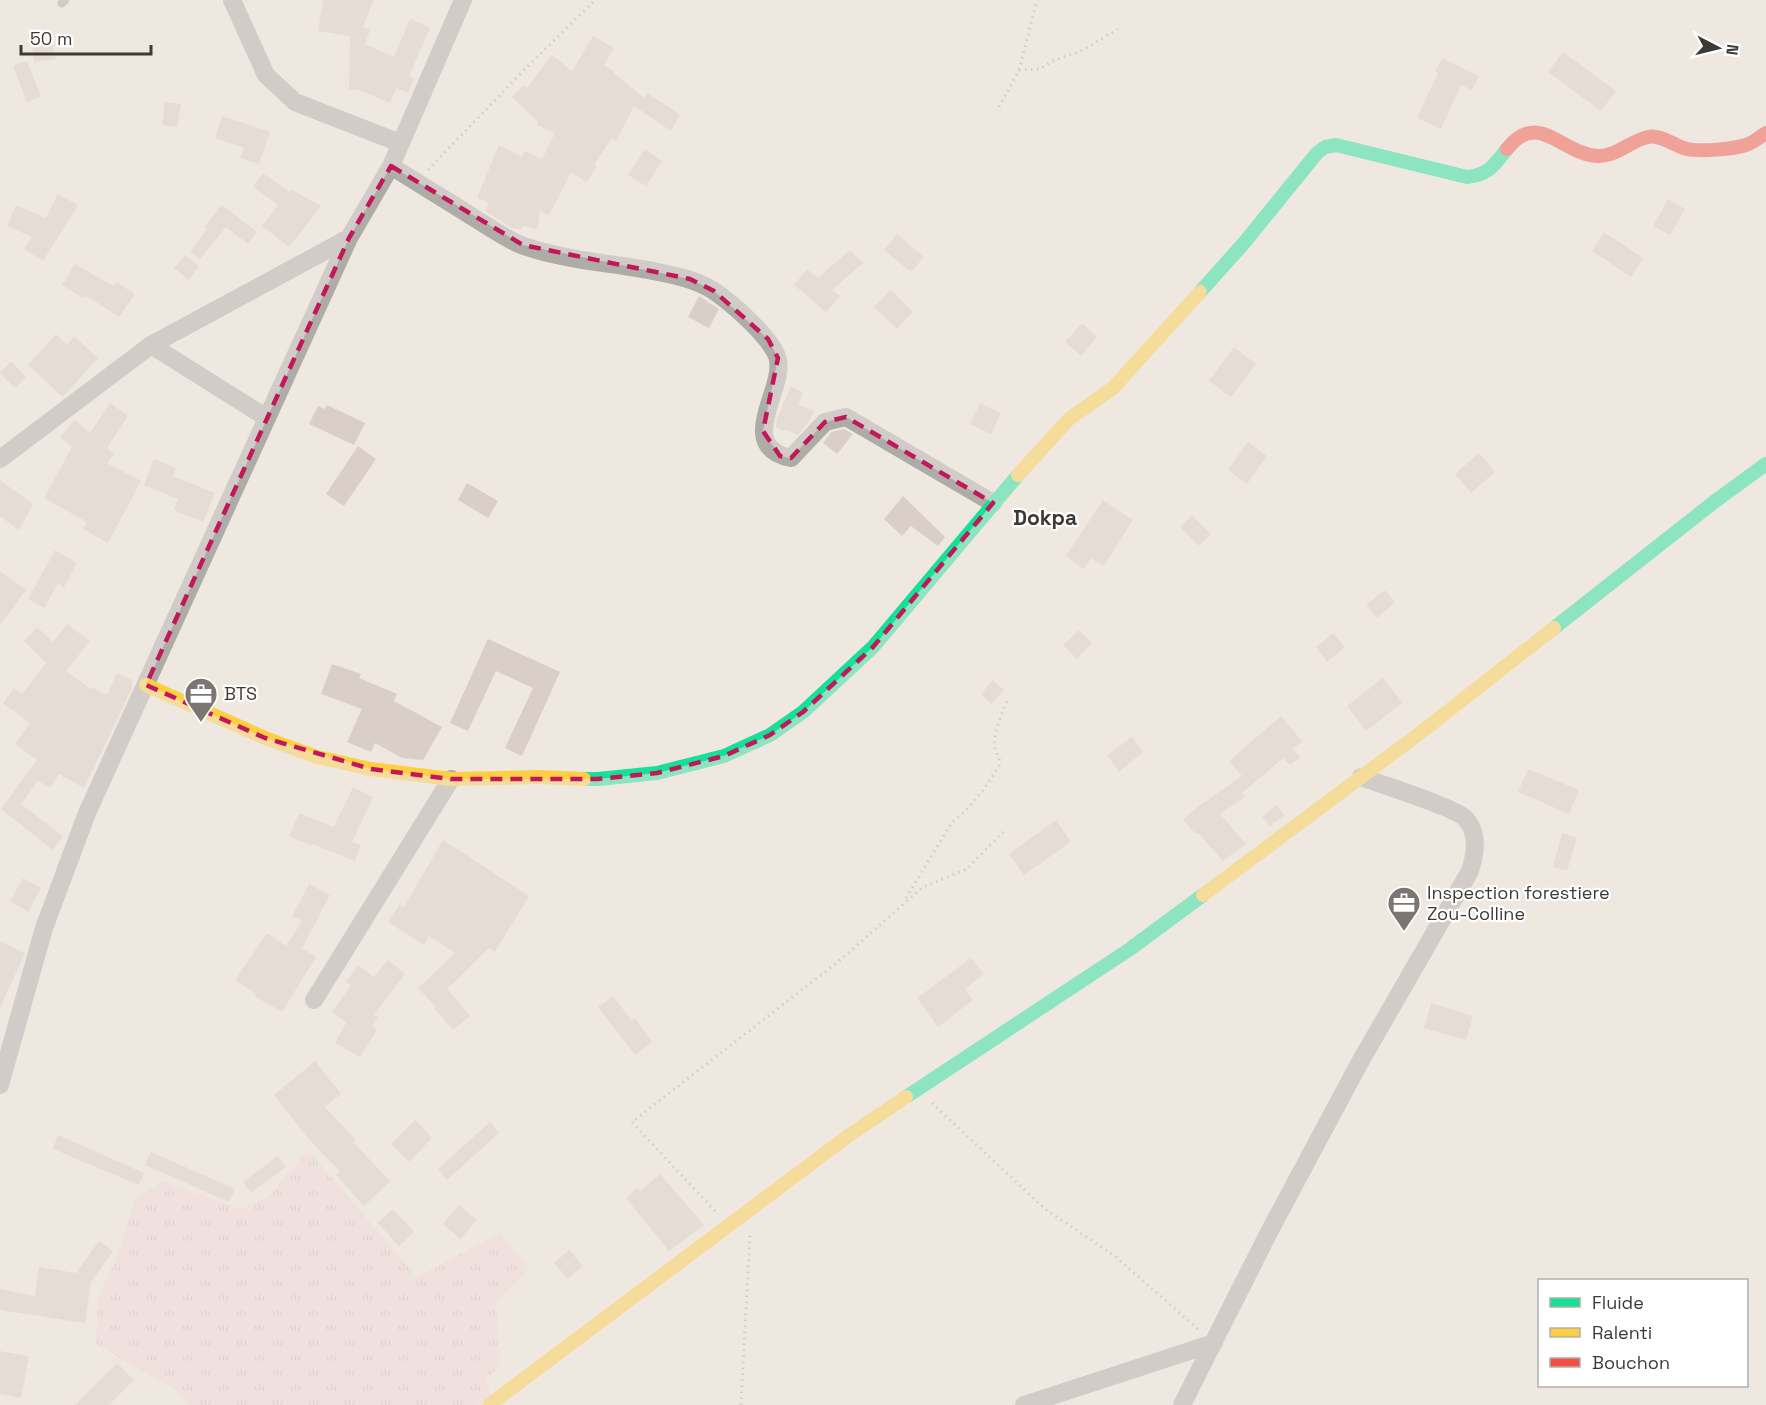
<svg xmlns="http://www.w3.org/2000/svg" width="1766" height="1405" font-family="'Space Grotesk',sans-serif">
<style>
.grass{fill:url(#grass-tufts)}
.building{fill:#dacfc8}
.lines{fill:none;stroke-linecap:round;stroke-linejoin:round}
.path{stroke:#b0ada9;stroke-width:3;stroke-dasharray:1.5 4.5;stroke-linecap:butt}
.lane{stroke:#adaca6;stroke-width:9}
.street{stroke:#adaca6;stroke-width:18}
.fast{stroke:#16e098;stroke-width:14}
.slow{stroke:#ffcf43;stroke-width:14}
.jam{stroke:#f24e42;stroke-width:14}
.marked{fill:none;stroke:#c2185b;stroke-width:4.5;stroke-dasharray:12 8;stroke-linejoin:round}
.labels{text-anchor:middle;stroke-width:4.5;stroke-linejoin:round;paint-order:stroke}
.poi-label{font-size:18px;fill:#3d3934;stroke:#fff;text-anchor:start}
.quarter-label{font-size:21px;font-weight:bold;fill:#3d3934;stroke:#fff}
</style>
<defs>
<pattern id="grass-tufts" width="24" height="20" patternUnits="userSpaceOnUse" patternTransform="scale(1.5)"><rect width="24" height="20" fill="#f4dada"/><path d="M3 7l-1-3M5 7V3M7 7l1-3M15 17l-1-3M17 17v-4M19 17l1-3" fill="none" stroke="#d2bcbc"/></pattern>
</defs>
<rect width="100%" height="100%" fill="#eee8e1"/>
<path class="grass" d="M308 1150 417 1277 500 1233 529 1267 496 1304 500 1366 486 1378 491 1395 478 1405H189L177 1391 96 1344 98 1296 117 1257 135 1198 164 1181 240 1209 268 1197Z"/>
<path class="building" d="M323 0H374L363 27 370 30 365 44 394 57 410 19 430 28 409 76 414 78 408 93 396 88 390 103 359 90H349L350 36 318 31Z
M593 36 614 48 604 65 614 71 613 72 644 98 648 93 680 115 671 131 634 106 616 141 612 138 594 164 597 166 587 182 571 172 549 215 540 211 538 229 522 226 521 230 512 228 485 211 489 203 477 198 499 145 522 157 525 151 542 159 555 133 537 125 538 122 512 97 523 85 527 88 552 55 572 71Z
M53 45 56 59 34 62 32 48Z
M1563 52 1616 91 1601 111 1548 72Z
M1442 58 1479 76 1472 90 1461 85 1441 129 1417 118 1438 73 1435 72Z
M27 61 41 96 27 102 13 66Z
M165 102 181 104 177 127 162 125Z
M222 116 270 132 259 164 240 158 244 148 215 138Z
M645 149 662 161 646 186 628 175Z
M263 173 290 192 291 189 321 206 289 247 262 226 278 205 253 187Z
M58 194 78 205 43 261 24 249 32 237 7 226 16 205 46 218Z
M1668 199 1685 209 1670 235 1653 226Z
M222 205 257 232 248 244 226 227 200 259 190 252 207 229 204 227Z
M1604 232 1643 258 1631 277 1592 251Z
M897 234 924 257 911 272 884 250Z
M850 250 863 263 832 290 840 296 826 312 794 285 807 269 818 278Z
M185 255 199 266 189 280 174 268Z
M75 264 113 286 116 282 135 294 119 317 85 295 83 298 62 285Z
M891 290 913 312 897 329 874 307Z
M699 296 719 309 709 328 688 317Z
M1082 323 1097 337 1081 356 1065 342Z
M56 334 67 345 74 336 98 358 63 397 28 365Z
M1234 347 1256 364 1231 397 1209 381Z
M11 361 26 377 15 388 0 373Z
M791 386 803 393 798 404 814 411 808 423 798 435 784 429 783 431 776 427 777 418Z
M110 403 128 416 107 448 114 454 107 463 141 481 108 543 83 529 87 522 44 498 72 447 60 437 75 420 90 433Z
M980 403 1001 413 991 434 970 424Z
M327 405 365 423 354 445 309 424 318 406 325 409Z
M844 429 853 434 837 454 823 443 831 432Z
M1248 442 1267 456 1247 484 1228 470Z
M358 446 376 459 344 506 326 494Z
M1479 453 1495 472 1471 493 1455 474Z
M154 459 176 468 173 476 215 493 203 522 174 510 178 499 144 485Z
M0 480 33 504 19 530 0 516Z
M467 483 498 501 488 518 458 500Z
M903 496 945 537 938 546 911 526 902 536 884 519Z
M1103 500 1133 520 1104 566 1091 558 1083 569 1066 556Z
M1192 515 1211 535 1199 546 1180 527Z
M55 550 77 563 64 587 58 583 44 608 28 599Z
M0 571 26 590 0 625Z
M1385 590 1395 602 1377 618 1366 605Z
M67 624 90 641 66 671 92 690 93 688 107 695 117 673 132 680V688L84 788 59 774 50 788 38 781 21 804 63 836 53 850 1 809 37 760 15 744 30 723 3 703 14 688 22 694 46 663 24 641 37 627 53 642Z
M1079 630 1092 643 1077 659 1063 645Z
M1333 633 1345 647 1327 662 1316 647Z
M488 639 560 672 522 756 505 748 533 688 496 671 468 731 450 723Z
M332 664 361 674 359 678 397 694 394 701 442 727 423 760 402 758 375 743 371 752 347 742 362 709 321 694Z
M1383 678 1402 703 1366 731 1347 706Z
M993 680 1004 690 991 704 981 694Z
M1281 716 1302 741 1293 749 1301 757 1290 765 1283 758 1242 793 1245 797 1220 814 1246 844 1223 861 1198 833 1196 834 1183 820 1195 809 1242 776 1229 761Z
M1132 737 1143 752 1119 772 1107 755Z
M1528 769 1579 790 1569 814 1518 792Z
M353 787 373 797 352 842 361 845 355 861 313 844 312 846 289 836 299 813 334 827Z
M1276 805 1285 815 1270 826 1262 817Z
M1056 820 1071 842 1024 875 1009 854Z
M1562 833 1577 838 1567 871 1553 867Z
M443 840 529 896 495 952 489 948 447 989 470 1016 453 1030 434 1008 436 1007 418 988 455 953 429 936 424 945 388 922 400 904 404 907Z
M23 878 41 888 28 912 10 901Z
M309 884 330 895 302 948 316 957 282 1012 254 996 256 994 235 980 267 933 286 946 302 921 292 916Z
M0 941 25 953 0 1008Z
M971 958 984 974 965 989 973 1000 938 1027 917 998Z
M388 960 405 974 374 1015 378 1017 372 1026 377 1030 360 1057 335 1043 346 1023 332 1012 351 985 346 982 358 965 374 977Z
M613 996 632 1021 635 1018 652 1042 635 1055 598 1007Z
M1431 1003 1473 1016 1466 1040 1424 1028Z
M315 1061 341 1094 325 1107 356 1140 353 1142 390 1181 364 1206 336 1175 340 1171 307 1137 274 1095Z
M415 1120 432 1138 409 1162 391 1144Z
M490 1122 499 1133 447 1180 438 1169Z
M58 1135 144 1173 139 1185 53 1149Z
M151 1152 235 1189 229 1202 145 1165Z
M278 1156 286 1167 251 1193 243 1182Z
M660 1174 704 1225 669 1251 626 1198 638 1188 640 1191Z
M459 1205 477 1220 460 1239 443 1224Z
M393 1209 414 1232 399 1246 378 1223Z
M99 1241 113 1251 91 1282 85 1323 0 1310V1289L35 1296 39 1267 76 1273Z
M569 1250 583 1266 568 1279 554 1263Z
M0 1351 29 1356 21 1398 0 1394Z
M117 1363 134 1380 109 1405H75Z"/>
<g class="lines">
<path class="path" d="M1019 70 1037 0
M999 107 1019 70 1040 69 1052 61 1083 50 1118 29
M428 170 520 74 595 0
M906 898 952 822C972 807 986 787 999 766 1001 758 996 755 995 747 993 732 1003 712 1008 698
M932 1103 1045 1209 1116 1257 1199 1330
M715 1211 632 1122 839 961 923 887 967 869 1003 832
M741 1405 750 1234"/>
<path class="lane" d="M62 3 65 0"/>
<path class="street" d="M232 0 266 75 295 102 400 143
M391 166C419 184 448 201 476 219 491 228 507 240 524 246 567 261 614 263 658 272 678 276 697 280 714 291 733 304 769 336 777 356 788 387 733 446 791 458L825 422 846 417 993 503
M151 345 267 418
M0 459 151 345 349 238
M314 1000 451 779
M0 1085 44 928 87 813 349 238 391 166 463 0
M1024 1405 1214 1343
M1182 1405 1268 1234 1360 1062 1470 871C1476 853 1479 833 1465 818 1454 807 1380 784 1361 777"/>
<path class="fast" d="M1200 292 1244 243 1317 153 1325 147 1336 145 1467 177C1489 175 1494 165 1507 149
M1554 628 1714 502 1766 464
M584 779H598L657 773 724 756 770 735 803 712 873 647 1018 475
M906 1097 1130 949 1203 895"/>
<path class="slow" d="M1018 475 1069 419 1113 388 1200 292
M146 685 265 738 317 757 371 769 451 779 539 777 584 779
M1203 895 1424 730 1554 628
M489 1405 848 1136 906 1097"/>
<path class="jam" d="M1507 149C1538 109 1562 154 1597 156 1616 157 1630 141 1648 137 1660 134 1675 146 1687 149 1700 152 1734 149 1746 145 1753 143 1760 137 1766 133"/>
</g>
<path d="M0 0H1766V1405H0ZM391 166 523 245 690 279 714 291 768 339 778 358 763 431 780 456 791 458 825 422 846 417 993 503 873 647 803 712 770 735 724 756 657 773 598 779H451L371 769 265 738 146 685 349 238Z" fill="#eee8e1" fill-opacity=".55" fill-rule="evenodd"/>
<path class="marked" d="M391 166 523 245 690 279 714 291 768 339 778 358 763 431 780 456 791 458 825 422 846 417 993 503 873 647 803 712 770 735 724 756 657 773 598 779H451L371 769 265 738 146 685 349 238Z"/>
<defs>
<symbol id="office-pin" viewBox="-11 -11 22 30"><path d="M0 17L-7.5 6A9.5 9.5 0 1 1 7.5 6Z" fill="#7b7671" stroke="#fff"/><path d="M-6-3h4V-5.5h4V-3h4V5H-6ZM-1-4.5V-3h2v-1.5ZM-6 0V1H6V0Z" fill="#fff"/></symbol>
</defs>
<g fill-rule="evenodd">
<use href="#office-pin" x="182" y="675" width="38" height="52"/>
<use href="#office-pin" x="1385" y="884" width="38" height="52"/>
</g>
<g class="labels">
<g class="poi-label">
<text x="224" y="700">BTS</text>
<text x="1427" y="899">Inspection forestiere<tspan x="1427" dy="21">Zou-Colline</tspan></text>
</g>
<g class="quarter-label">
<text x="1045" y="525">Dokpa</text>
</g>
</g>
<rect x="1538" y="1279" width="210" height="108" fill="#ffffff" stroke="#b1b0ae" stroke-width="1.5"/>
<rect x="1550" y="1298" width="30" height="9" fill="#16e098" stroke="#b1b0ae" stroke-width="1.5"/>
<text x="1592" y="1309" font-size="18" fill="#3d3934">Fluide</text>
<rect x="1550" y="1328" width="30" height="9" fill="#ffcf43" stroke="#b1b0ae" stroke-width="1.5"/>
<text x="1592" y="1339" font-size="18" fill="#3d3934">Ralenti</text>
<rect x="1550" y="1358" width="30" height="9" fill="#f24e42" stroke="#b1b0ae" stroke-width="1.5"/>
<text x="1592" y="1369" font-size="18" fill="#3d3934">Bouchon</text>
<g transform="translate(1718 48) rotate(97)" stroke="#ffffff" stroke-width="4.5" paint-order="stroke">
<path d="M0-4.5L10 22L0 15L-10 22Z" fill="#3d3934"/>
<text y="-9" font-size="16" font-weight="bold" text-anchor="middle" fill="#3d3934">N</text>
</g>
<path d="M21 45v9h130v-9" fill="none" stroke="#3d3934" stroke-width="3"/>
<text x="30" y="45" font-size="18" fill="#3d3934" stroke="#ffffff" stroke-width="4.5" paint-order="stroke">50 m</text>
</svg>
